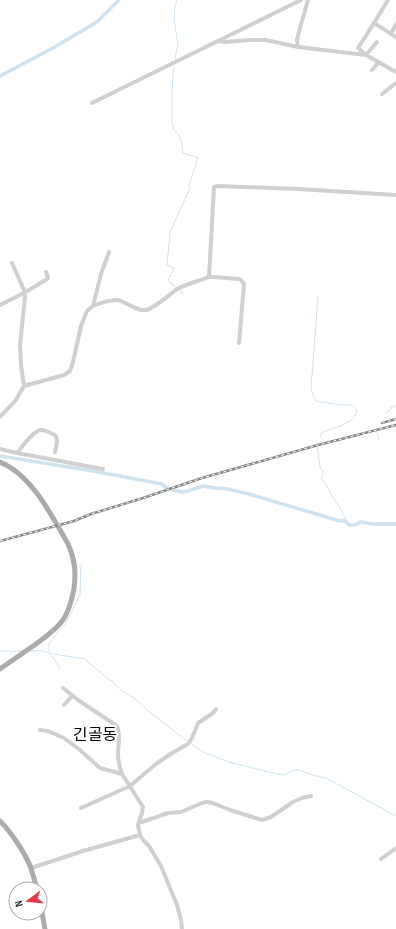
<svg xmlns="http://www.w3.org/2000/svg" width="396" height="929" font-family="'Sofia Sans Condensed','Noto Sans KR',sans-serif">
<style>
.lines{fill:none;stroke-linecap:round;stroke-linejoin:round}
.stream{stroke:#cfe2ee;stroke-width:1}
.canal{stroke:#cfe2ee;stroke-width:3.5}
.minor{stroke:#d0d0d0;stroke-width:4}
.major{stroke:#ababab;stroke-width:5}
.rail-casing{stroke:#888;stroke-width:2.5}
.rail{stroke:#fff;stroke-width:1;stroke-dasharray:3;stroke-linecap:butt}
.labels{text-anchor:middle;stroke-width:4;stroke-linejoin:round;paint-order:stroke}
.quarter-label{font-size:16px;fill:#000;stroke:#fff}
</style>
<rect width="100%" height="100%" fill="#fff"/>
<g class="lines">
<path class="stream" d="M175 58 178 44 174 20 175 6 177 0
M174 68C172 76 173 84 172 91V122L174 130 178 134 182 144 183 153 198 158 189 185 190 188 170 232 167 265 174 268 168 280 170 283 176 287
M180 291 184 294
M318 297 312 376C310 387 311 391 316 401L341 405H352L357 410C353 426 333 427 321 433V437
M386 413 391 409V407H394L396 405
M377 432 379 439
M317 446 320 467 323 471V475L321 477 322 480 324 481 332 496 337 503 347 521
M81 565 80 595 66 623 52 639 48 647V650L53 654 85 659 89 663 98 670 109 680 112 681 121 690 134 698 151 713 187 741
M0 651H23
M30 651C50 650 50 652 60 669
M190 743 205 753 229 762 277 774 285 775C299 766 299 771 313 775 317 776 321 777 326 778L396 816"/>
<path class="canal" d="M0 76 53 48 97 22 119 0
M0 456 93 471 162 484 165 487 168 488
M173 490 181 492 188 491 203 486 215 488 228 489 249 494 340 521C344 520 347 522 349 525H355L360 522 373 524H396"/>
<path class="minor" d="M374 23 388 0
M391 34 396 24
M396 37 374 23 358 48 366 55 396 72
M218 41 224 42 251 40H266L298 47 366 55 377 42
M298 47 297 40 300 28 308 0
M372 70 379 62
M382 94 396 83
M92 103 301 0
M109 252 101 274 93 306C100 303 109 300 117 300 126 301 136 312 146 310 155 308 169 295 177 289 186 284 199 281 209 277H214L239 279 241 280 244 284 239 343
M12 263 24 290 25 297 20 345 21 365 24 386
M209 277 214 187 218 186 298 189 396 195
M0 305 24 293 47 279 48 278 46 272
M0 417 16 400 24 386 64 375 70 371 73 362 81 326 87 311 93 306
M0 449 17 453C22 447 34 430 41 430 47 430 51 433 56 436L57 442 55 452
M17 453 103 469
M63 688 78 700 117 726C121 735 118 746 118 755 118 762 120 768 122 774
M64 705 72 696
M40 730 48 731 64 738 80 750 100 768 122 774 143 807 142 813 138 825 140 835 143 840 149 846 161 866 177 905 181 920 182 929
M81 808 130 786 156 764 172 753 188 744 192 738 198 723 213 713 216 709
M139 823 168 813 181 812 202 803 207 802 213 803 230 810 262 820 271 817 293 802 302 798 311 796
M381 859 396 848
M31 868 83 851 140 835"/>
<path class="major" d="M0 462C31 474 52 516 68 544 75 559 76 572 74 589 72 599 69 611 63 620 55 631 44 638 33 646 22 654 11 661 0 669
M0 821C11 832 25 853 31 868 33 875 35 882 37 889
M40 902 45 929"/>
<defs>
<path id="rail" d="M382 423 396 419
M0 541 74 521 91 514 143 498 202 478 318 445 396 425"/>
</defs>
<use href="#rail" class="rail-casing"/>
<use href="#rail" class="rail"/>
</g>
<g class="labels">
<g class="quarter-label">
<text x="95" y="740">긴골동</text>
</g>
</g>
<g transform="translate(28 901) rotate(254)"><circle r="19" fill="#ffffff" stroke="#adadad"/>
<path d="M0-3L7 15L0 10L-7 15Z" fill="#e63946"/>
<text y="-6" font-size="11" font-weight="bold" text-anchor="middle" fill="#333333">N</text>
</g>
</svg>
